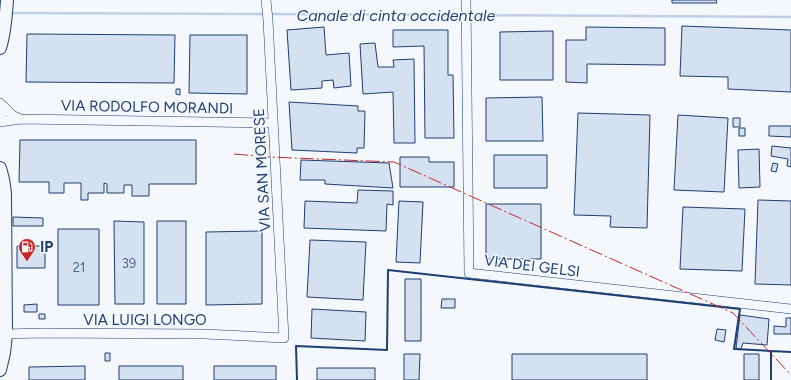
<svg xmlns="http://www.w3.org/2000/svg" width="791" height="380" font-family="Figtree,sans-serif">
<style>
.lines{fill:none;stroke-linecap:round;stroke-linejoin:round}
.stream{stroke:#bed0e5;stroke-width:2.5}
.building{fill:#d5e0f0;stroke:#1d3f73}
.minor-casing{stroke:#1d3f73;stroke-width:10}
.major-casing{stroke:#1d3f73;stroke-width:14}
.minor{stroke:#f4f7fb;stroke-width:9}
.major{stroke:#f4f7fb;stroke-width:12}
.wall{stroke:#1d3f73;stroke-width:2}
.power{stroke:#c62828;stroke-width:1;stroke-dasharray:14 3 2 3;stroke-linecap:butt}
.labels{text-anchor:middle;stroke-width:3;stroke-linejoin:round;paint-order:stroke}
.number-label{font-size:13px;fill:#4b6792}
.street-label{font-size:15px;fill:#1d3f73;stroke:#f4f7fb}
.poi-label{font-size:15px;font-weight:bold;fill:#1d3f73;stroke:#f4f7fb;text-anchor:start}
.water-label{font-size:16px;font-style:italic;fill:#1d3f73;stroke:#f4f7fb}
</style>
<rect width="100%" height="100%" fill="#f4f7fb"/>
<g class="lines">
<path class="stream" d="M10 13 265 14
M270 14 791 17"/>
</g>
<path class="building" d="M672 0H716L717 3H672Z
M682 26 791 30V92L728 89V77L680 76Z
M324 27 326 55 349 53 351 86 334 88 333 80 322 81V88L291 90 287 30Z
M586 27 665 28V65L587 64V83L566 82V40H586Z
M393 30H448V75H453L454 138H425L424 46 393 47Z
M553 31V80H500V32Z
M27 34 175 35 174 83 26 82Z
M190 35H247V94L189 93Z
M375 43 378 67H394L393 60 414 59 415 143H394L393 92 363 94 360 44Z
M176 89H180V95L176 94Z
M542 97 543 141H486V98Z
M289 102 358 106V111H365L364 148H357V153L292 150Z
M578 113 650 115 647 228 610 227 611 216 574 215Z
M678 115 728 118 724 192 674 190Z
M733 118H740V127H733Z
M769 126H791V137L769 136Z
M739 128H745V136H739Z
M20 140H196V184H149V196H132V185H124V193H107V184L104 183V193H88V200H81V183H64V193H49V182H19Z
M772 146 791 148V167L787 166 788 159 771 156Z
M759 149 760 187 739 188 738 150Z
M494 155H547V188H494Z
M400 157H429V162H454V187H400Z
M301 160 389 163 393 188 325 184V180H300Z
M773 163 778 164 776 172 771 171Z
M358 190 393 191V205L387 204 386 231 304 228 305 201 357 203Z
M758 200 791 201V285L755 284Z
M399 201 423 202 420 263 396 262Z
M486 204H541V259H486Z
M683 207 745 209 742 271 680 269Z
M13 217 43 218V226H13Z
M114 221 144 222V304H115Z
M157 221H186V304H157Z
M58 229H99V305H58Z
M262 231V304L206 305V232Z
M310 240 366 242 363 300 307 297Z
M17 246H45V268H17Z
M405 279H421V341H405Z
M442 299H455V308H441Z
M37 304V312H24V305Z
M312 309 366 312 365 341 311 338Z
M39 314H45V319H39Z
M740 315 769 319 767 345 743 343 741 349 736 348Z
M786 318H791V334H774V326L786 327Z
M717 329 726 330 724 342 715 340Z
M105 353H110V361H105Z
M404 354H420L419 380H404Z
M512 354H647V380H512Z
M744 354H759V380H744Z
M85 366V380H29V367Z
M119 366H183V380H119Z
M214 366H276V380H214Z
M317 368H375V380H317Z"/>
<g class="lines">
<defs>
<path id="minor" d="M466 0 469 273 791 309
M0 103 12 115 21 119
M0 122 21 119 273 123
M6 334 40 333 205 334 284 338 268 20 266 0"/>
<path id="major" d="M0 48C5 32 6 16 7 0
M0 106 1 113 0 115
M0 168 3 179 5 193 6 334 4 353 0 370"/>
</defs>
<use href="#minor" class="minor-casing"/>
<use href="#major" class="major-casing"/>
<use href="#minor" class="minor"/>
<use href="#major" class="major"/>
<path class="wall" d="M771 351 791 352
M297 380 296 346 387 350 388 270 740 309 734 349 771 351V380"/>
<path class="power" d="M234 154 268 157 394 162 733 313 791 375"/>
</g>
<defs>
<symbol id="fuel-pin" viewBox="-11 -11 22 30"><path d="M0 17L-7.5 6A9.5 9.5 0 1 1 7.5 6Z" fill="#c62828" stroke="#f4f7fb"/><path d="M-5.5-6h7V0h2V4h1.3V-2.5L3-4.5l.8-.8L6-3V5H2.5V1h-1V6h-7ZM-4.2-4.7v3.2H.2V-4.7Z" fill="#fff"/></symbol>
</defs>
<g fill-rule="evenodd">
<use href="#fuel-pin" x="17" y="237" width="20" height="27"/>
</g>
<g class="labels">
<g class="number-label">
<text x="129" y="268">39</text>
<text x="79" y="272">21</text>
</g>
<g class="street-label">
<text transform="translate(147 107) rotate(1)" y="5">VIA RODOLFO MORANDI</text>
<text transform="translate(262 170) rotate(-93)" y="5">VIA SAN MORESE</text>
<text transform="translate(532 266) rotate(7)" y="5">VIA DEI GELSI</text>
<text x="145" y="325">VIA LUIGI LONGO</text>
</g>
<g class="poi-label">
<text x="40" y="252">IP</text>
</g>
<g class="water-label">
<text x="396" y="21">Canale di cinta occidentale</text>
</g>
</g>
</svg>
